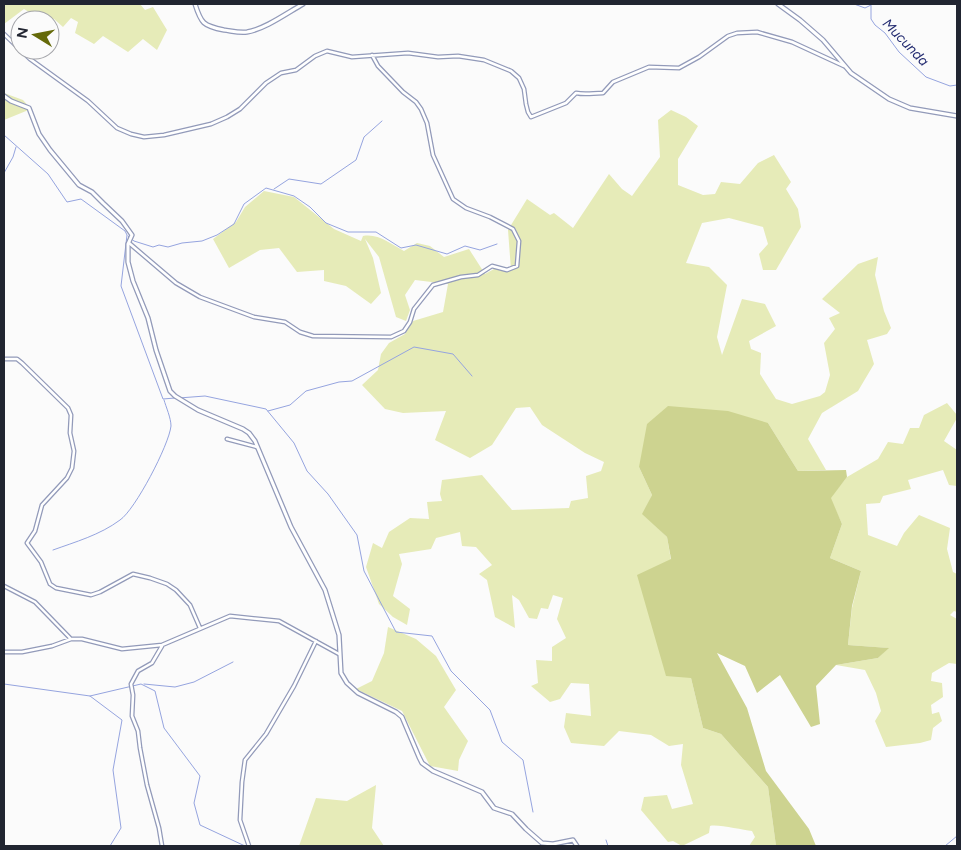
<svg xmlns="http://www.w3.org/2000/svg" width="961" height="850" font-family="Figtree,sans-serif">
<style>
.green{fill:#e6ebb8}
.forest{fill:#cdd390}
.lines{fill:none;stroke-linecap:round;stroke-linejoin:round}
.stream{stroke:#95a4df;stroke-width:1}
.minor-casing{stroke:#929ab9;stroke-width:5}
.tertiary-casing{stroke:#929ab9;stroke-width:5.5}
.minor{stroke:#fff;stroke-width:2.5}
.tertiary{stroke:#fff;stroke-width:3}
.labels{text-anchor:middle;stroke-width:4.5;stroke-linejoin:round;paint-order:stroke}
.water-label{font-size:14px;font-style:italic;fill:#242c71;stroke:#fbfbfb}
</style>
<rect width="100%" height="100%" fill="#fbfbfb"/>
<path class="green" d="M4 4H140L145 10 153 7 167 30 157 50 143 39 128 52 103 36 94 44 75 33 78 22 71 18 63 27 54 19 37 17 24 9 4 24Z
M4 93 23 100 31 109 4 120Z
M671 110 686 117 698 126 678 159V185L703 195 715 194 721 182 740 184 758 163 774 155 791 182 786 189 798 209 801 227 776 270H763L759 254 768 244 763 227 729 218 702 223 686 263 709 267 727 285 717 337 722 355 742 299 765 304 776 326 749 341 751 349 761 353 760 374 776 399 792 404 820 396 825 392 830 375 824 343 835 329 829 318 840 313 822 299 858 264 878 257 875 275 884 311 891 328 887 334 867 340 874 364 858 391 822 413 808 439 826 470 798 471 768 423 639 467 652 495 643 514 667 537 691 678 703 728 721 734 768 787 776 846H749L755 837 752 831C742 830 718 824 710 826L709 833 682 846 673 841 668 842 641 810 644 797 667 795 672 809 693 804 681 765 683 744 669 746 651 735 619 731 604 746 571 743 564 727 566 713 591 716 589 684 571 683 560 699 550 702 531 686 538 683 536 660 552 661V647L566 638 557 619 563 598 553 595 548 609 541 608 537 619 529 618 519 600 512 595 515 628 495 617 487 580 479 574 492 565 476 547 462 546 460 532 436 538 431 549 399 554 402 564 393 596 410 609 407 625 393 617 379 604 366 567 373 543 382 548 389 532 410 518 429 519 427 502 442 501 440 494 442 480 482 475 512 510 569 508 571 501 588 498 586 476 601 471 604 462 585 453 542 425 530 407 516 408 492 445 470 458 435 440 446 411 403 413 385 409 362 385 378 370 381 354 389 343 405 334 413 321 443 312 448 284 415 280 405 295 410 310 406 321 396 317 379 257 365 239 373 258 381 293 371 304 346 286 324 281V270L297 272 279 248 260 250 229 268 213 239 236 222 245 207 264 191 294 197 334 229 361 241 363 236C378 233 391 244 404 251L417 243 430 246 444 257 469 249 485 274 494 269 511 270 508 230 527 199 550 215 554 213 573 228 609 174 622 189 632 196 660 157 658 120Z
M947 403 957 415V418L944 441 957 450V486L949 485 943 470 908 480 911 489 883 496 880 503 866 504 868 535 897 546 904 533 919 515 950 528 947 549 953 572 957 574V612L954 611 950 615 957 619V664L949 663 932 673 931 681 942 683 943 697 931 705 932 714 939 712 942 721 933 728 931 740 920 743 886 747 875 721 881 711 876 693 865 670 836 665 878 658 888 648 848 645 852 608 861 571 830 558 842 524 830 498 847 477 878 459 888 442 903 444 910 428H919L924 415Z
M388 627 416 639 436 656 456 690 444 707 468 741 459 760 458 771 430 766 402 711 356 689 372 681 384 653Z
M376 785 372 828 384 846H299L316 798 347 801Z"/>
<path class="forest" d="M668 406 728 411 768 423 798 471 846 470 847 477 831 498 842 524 830 558 861 571 852 606 848 645 889 648 878 658 836 665 816 686 820 724 811 727 780 675 757 693 745 666 717 653 747 708 766 771 809 829 816 846H776L768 787 721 734 703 728 691 678 666 676 637 575 671 559 667 537 642 514 652 495 639 467 647 424Z"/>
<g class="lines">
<path class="stream" d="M854 4 865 8 871 5V19L875 25 885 33 899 52 926 77 950 86 957 85
M4 135 48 174 67 202 81 199 125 231 127 235 121 286 163 399 175 398
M4 173 13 157 16 147
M274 189 289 179 321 184 356 160 364 137 382 121
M128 236 134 241 153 247 159 245 168 247 182 243 202 241 217 235 234 224 244 204 266 188 294 196 310 207 326 223 348 232H376L401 248 416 245 447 254 465 246 480 250 497 244
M179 398 205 396 266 409 294 443 307 471 328 494 357 535 364 571 396 632 432 636 451 671 490 710 502 742 523 760 533 812
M268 411 290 405 306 391 339 382 352 381 414 347 453 354 472 376
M53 550C75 542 100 535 120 520 135 510 169 445 171 426 171 418 166 407 164 400
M4 684 90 696 122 720 113 770 121 828 110 846
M144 684 175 687 194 682 233 662
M90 696 141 684 155 691 164 728 200 776 194 803 200 825 245 846
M606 840 608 846
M945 846 957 836"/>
<defs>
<path id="minor" d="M4 34 30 59 88 101 117 128 131 134 144 137 164 135 211 124 227 117 240 109 266 83 281 73 296 70 315 56 327 51 352 57 408 53 438 57 458 56 484 60 511 71 519 78 524 89 526 104 528 112 531 117 566 103 576 93C586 95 593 93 603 93L613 82 649 67 679 68 699 57 728 36 737 33 757 32 792 42 844 66
M129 243 176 283 200 297 254 317 285 322 300 332 313 336 391 337 404 331 410 322 414 309 433 285 461 277 478 275 492 266 507 270 517 266 519 241 513 229 490 217 466 208 453 199 433 155 427 123 421 109 416 102 403 92 378 66 372 55
M4 359H17L22 363 68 408 71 415 70 433 74 451 72 468 67 478 42 505 35 531 27 543 41 562 50 584 56 588 91 595 100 592 133 574 150 578 167 584 176 590 190 605 200 628
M227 439 257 447
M4 586 35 602 70 638
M162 646 152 663 138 671 131 684 133 695 132 716 138 731 140 748 147 785 159 828 162 846
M4 652H22L52 646 71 639H82L122 649 162 645 230 616 279 621 339 654
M249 846 240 820 242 782 245 760 266 734 294 686 316 641"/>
<path id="tertiary" d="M195 4C201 23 203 26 224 30 232 31 239 33 247 32 265 29 287 13 303 4
M778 4 800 20 823 40 851 73 889 99 910 108 957 116
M4 96 11 101 29 108 39 134 50 150 79 185 92 192 103 203 122 221 132 235 128 244V262L133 281 148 318 156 350 170 391 175 396 198 410 243 429 249 433 255 441 291 527 325 590 339 635 341 673 347 683 358 693 396 712 402 717 419 757 422 763 433 771 482 792 494 808 512 814 526 829 542 843 553 844 573 840 577 846"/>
</defs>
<use href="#minor" class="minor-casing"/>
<use href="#tertiary" class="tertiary-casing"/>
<use href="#minor" class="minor"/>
<use href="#tertiary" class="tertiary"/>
</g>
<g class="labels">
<g class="water-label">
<text transform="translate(906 42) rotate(46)" y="5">Mucunda</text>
</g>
</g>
<rect width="961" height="850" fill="none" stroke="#212531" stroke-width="10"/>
<g transform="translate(35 35) rotate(280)"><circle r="24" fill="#fbfbfb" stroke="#a4a5aa"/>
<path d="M0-4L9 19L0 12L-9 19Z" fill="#656a0a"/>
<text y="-8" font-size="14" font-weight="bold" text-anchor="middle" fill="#212531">N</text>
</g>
</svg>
